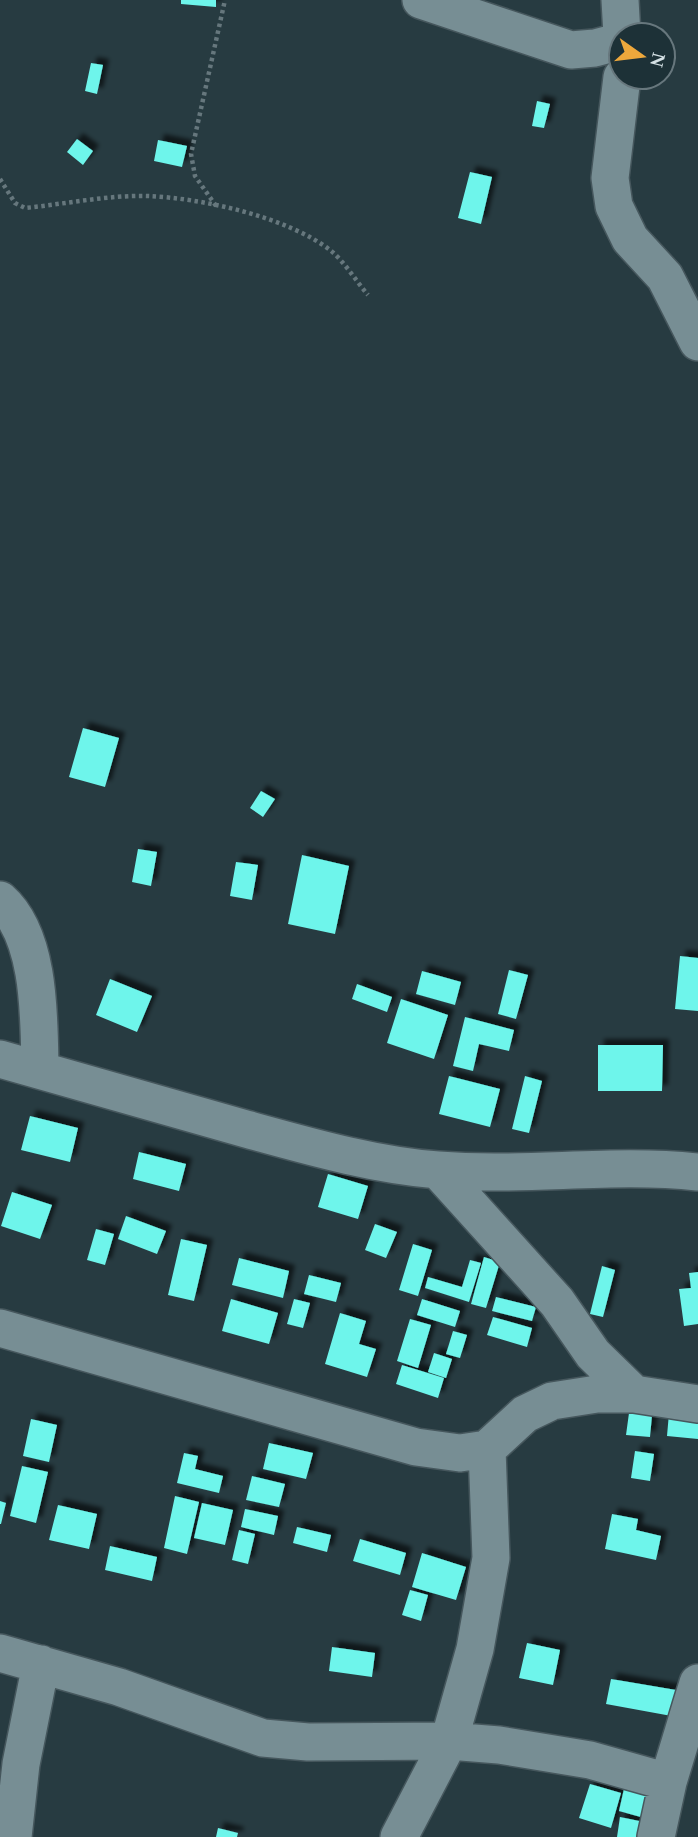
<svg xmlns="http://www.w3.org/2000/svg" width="698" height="1837" font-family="Georgia,serif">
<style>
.building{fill:#6ef5eb;filter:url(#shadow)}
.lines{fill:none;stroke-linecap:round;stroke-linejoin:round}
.minor-casing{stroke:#46575d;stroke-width:40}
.path{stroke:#66777d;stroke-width:4.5;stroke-dasharray:3.5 3.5;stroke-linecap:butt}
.minor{stroke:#778e94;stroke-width:37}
</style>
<defs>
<filter id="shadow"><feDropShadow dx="6" dy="-6" stdDeviation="2" flood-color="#0009"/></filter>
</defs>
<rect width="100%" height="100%" fill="#273b41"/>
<path class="building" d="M181 0H216V7L181 4Z
M91 63 103 65 97 94 85 91Z
M537 101 550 104 544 128 532 126Z
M77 139 93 151 83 165 67 152Z
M158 140 187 146 182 167 154 161Z
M470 172 492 177 481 224 458 218Z
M83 728 119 738 105 787 69 777Z
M261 791 275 799 263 817 250 808Z
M138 849 157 852 151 886 132 882Z
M302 855 349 866 335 934 288 924Z
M236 862 258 865 252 900 230 896Z
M680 956 698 958V1011L675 1009Z
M509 970 528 975 516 1019 498 1014Z
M422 971 461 982 455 1005 416 994Z
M110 979 152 996 137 1032 96 1015Z
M357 984 392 997 387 1012 352 999Z
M401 999 448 1015 434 1059 387 1043Z
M465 1017 514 1030 509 1051 479 1044 473 1071 453 1066Z
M598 1045H663L662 1091H598Z
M449 1076 500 1089 490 1127 439 1114Z
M525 1076 542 1081 529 1133 512 1129Z
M30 1116 78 1128 70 1162 21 1150Z
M139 1152 186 1164 179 1191 133 1179Z
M328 1174 368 1186 358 1219 318 1207Z
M12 1192 52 1205 40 1239 1 1226Z
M126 1216 166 1231 157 1254 118 1239Z
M375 1224 397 1232 386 1258 365 1250Z
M96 1229 114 1234 105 1265 87 1260Z
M181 1239 207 1245 194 1301 168 1295Z
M413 1244 432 1250 418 1296 399 1290Z
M484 1257 500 1262 486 1308 471 1304Z
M239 1258 289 1271 283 1298 232 1285Z
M470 1260 481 1263 469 1302 425 1288 428 1277 462 1287Z
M602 1266 615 1270 603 1317 590 1314Z
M698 1272V1324L684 1326 679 1289 691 1288 689 1273Z
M309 1275 341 1283 336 1302 304 1294Z
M496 1297 536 1307 532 1321 492 1311Z
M231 1299 278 1313 269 1344 222 1331Z
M294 1299 310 1303 303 1328 287 1324Z
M422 1299 460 1311 455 1327 417 1315Z
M340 1313 366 1321 359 1344 376 1349 367 1377 325 1364Z
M493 1317 532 1328 527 1347 487 1335Z
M410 1319 431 1325 418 1368 397 1361Z
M453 1331 467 1335 460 1358 446 1354Z
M434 1353 452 1359 446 1378 428 1372Z
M402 1365 444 1378 438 1398 396 1384Z
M629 1413 652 1415 650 1437 626 1435Z
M669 1413 698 1415V1439L667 1436Z
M31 1419 57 1425 49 1462 23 1456Z
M269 1443 313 1453 306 1479 263 1469Z
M635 1451 654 1454 650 1481 631 1478Z
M184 1453 198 1456 195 1469 223 1476 219 1493 177 1483Z
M22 1466 48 1472 36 1523 10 1516Z
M252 1476 285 1484 279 1507 246 1500Z
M175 1496 199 1502 187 1554 164 1548Z
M0 1501 6 1503 1 1524H0Z
M202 1503 233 1510 225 1545 194 1538Z
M58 1505 97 1514 89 1549 49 1540Z
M245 1509 278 1516 274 1535 241 1527Z
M612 1514 638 1519 636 1530 661 1536 656 1560 605 1549Z
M297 1527 331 1535 327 1552 293 1543Z
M239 1530 255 1534 248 1564 232 1560Z
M360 1539 406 1553 400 1575 353 1561Z
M110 1546 157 1557 152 1581 105 1570Z
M422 1553 466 1567 456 1600 412 1587Z
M410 1590 428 1595 421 1621 402 1615Z
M527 1643 560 1650 553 1685 519 1678Z
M332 1647 375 1653 372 1677 329 1671Z
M611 1679 682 1691 677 1717 606 1704Z
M626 1780 656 1788 648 1819 619 1811Z
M590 1784 621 1793 611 1828 579 1818Z
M620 1817 644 1822 641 1837H617Z
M218 1828 238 1833 237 1837H216Z"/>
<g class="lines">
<defs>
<path id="minor" d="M421 0 571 50 595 48 621 41
M620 0 622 35
M622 77 610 178 614 206 630 239 665 277 698 342
M0 900C41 936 39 1019 40 1070
M0 1059C82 1082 164 1106 246 1129 308 1146 373 1165 438 1170 525 1177 612 1163 698 1172
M438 1170 557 1302 593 1354 634 1394
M0 1328 416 1447 460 1453 487 1449 525 1414 552 1401 597 1394H634L698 1404
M0 1653 119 1687 263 1738 308 1742 449 1741 499 1745 590 1760 668 1782
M13 1837 21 1764 41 1664
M399 1837 449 1741 475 1649 491 1558 487 1449
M656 1837 668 1782 698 1683"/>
</defs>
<use href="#minor" class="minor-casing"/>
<path class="path" d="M0 179 15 203 25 208C65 204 108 195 147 196 202 198 287 217 330 250 344 261 356 281 368 295
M216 206 195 176 191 154 225 0"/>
<use href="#minor" class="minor"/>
</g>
<g transform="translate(642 56) rotate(104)"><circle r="33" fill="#1d3137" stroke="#67777d" stroke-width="2"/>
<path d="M0-5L12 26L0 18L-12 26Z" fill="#eea83c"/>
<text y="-10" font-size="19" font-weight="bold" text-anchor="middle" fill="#d5e1e5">N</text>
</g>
</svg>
